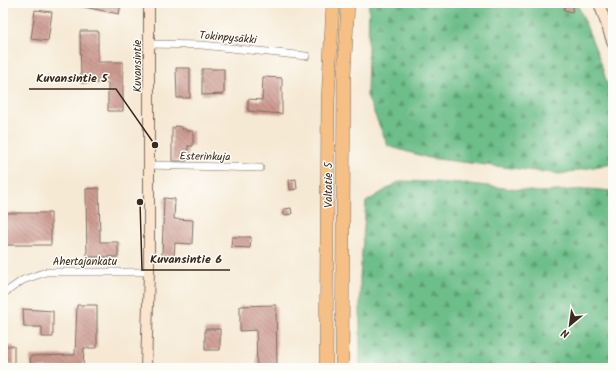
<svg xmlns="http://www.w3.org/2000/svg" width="616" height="371" font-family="Kalam,sans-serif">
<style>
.forest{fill:url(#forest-firs);stroke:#547454}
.building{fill:url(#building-back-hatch)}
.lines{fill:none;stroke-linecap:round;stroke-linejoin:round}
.street-casing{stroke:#7c6d5e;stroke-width:8}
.secondary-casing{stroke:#7c6d5e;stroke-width:12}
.highway-casing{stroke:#7c6d5e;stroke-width:14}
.street{stroke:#fff;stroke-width:7}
.secondary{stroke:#fbe5cf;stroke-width:10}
.highway{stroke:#f5bf86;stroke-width:13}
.rail{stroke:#3b2a1e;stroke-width:2.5}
.labels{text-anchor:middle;stroke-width:3;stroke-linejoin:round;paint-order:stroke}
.street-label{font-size:11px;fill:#3b2a1e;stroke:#fdfcf7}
.leader{fill:none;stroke:#3b2a1e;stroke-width:1.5}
.callout-dot{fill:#3b2a1e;stroke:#fdfcf7;stroke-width:1.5}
.callout-label{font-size:12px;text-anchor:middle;font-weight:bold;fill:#3b2a1e;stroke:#fdfcf7;stroke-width:3;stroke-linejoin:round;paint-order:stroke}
</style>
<defs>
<pattern id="forest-firs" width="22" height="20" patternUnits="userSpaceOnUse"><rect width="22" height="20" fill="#6dbe89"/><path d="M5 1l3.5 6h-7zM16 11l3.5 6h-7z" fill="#5b9b6f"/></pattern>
<pattern id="building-back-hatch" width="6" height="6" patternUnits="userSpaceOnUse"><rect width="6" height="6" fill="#cc998f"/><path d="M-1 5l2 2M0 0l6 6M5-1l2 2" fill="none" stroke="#a77d74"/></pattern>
</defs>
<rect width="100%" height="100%" fill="#fdfcf7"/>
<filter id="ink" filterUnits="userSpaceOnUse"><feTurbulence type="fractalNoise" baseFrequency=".025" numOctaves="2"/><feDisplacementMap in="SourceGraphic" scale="8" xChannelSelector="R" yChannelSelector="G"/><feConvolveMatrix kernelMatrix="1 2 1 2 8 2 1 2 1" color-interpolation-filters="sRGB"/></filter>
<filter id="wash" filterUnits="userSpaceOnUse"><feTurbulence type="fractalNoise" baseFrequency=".012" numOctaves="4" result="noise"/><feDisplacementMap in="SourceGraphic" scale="16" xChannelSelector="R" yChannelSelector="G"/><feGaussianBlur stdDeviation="0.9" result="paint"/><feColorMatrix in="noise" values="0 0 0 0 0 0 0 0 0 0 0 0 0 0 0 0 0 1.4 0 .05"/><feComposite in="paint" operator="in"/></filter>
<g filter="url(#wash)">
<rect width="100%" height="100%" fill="#f6e9d4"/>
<path class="forest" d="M369 3H577L600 60 613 103V163L560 174 429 158 388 146 367 96Z
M400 181 461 183 539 192 588 189 613 191V368H360V277L366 202Z"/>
<g id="blocks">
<path class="building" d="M79 3H121L119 14 79 6Z
M565 3H574L572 12 564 10Z
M35 10 52 12 48 41 31 39Z
M80 31H98V62H123V111H108V83H81Z
M176 68H190V98H177Z
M202 69H224V94L202 95Z
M263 77 282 78V114L248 111V99L262 100Z
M175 126 182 127V129H186V131H193V146H188L187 161H172V128H175Z
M296 179 297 189 290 190 289 180Z
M99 188 100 242H118V257H87L86 189Z
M164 198 175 199 174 219 193 220 192 244 175 243 174 256 162 255Z
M291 208 292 214 284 215V209Z
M3 213H51V245H3Z
M232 237H251L250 248 231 247Z
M77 305H97V348H84L83 368H31L30 356 75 355Z
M276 305 277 368H257L256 330 240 331V306Z
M23 309 53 311V337H42V327H24Z
M205 329H220V350H205Z
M3 346H14V365H3Z"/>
</g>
</g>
<g filter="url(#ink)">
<use href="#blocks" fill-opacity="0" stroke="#7c6d5e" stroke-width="1"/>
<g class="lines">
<defs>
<path id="street" d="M149 44 202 45 306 56
M149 165 260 168
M3 294 23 280 46 272H149"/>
<path id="secondary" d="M599 3 613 44
M146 368 149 272V3"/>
<path id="highway" d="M326 368 328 100 333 3
M342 368 344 75 348 3"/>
</defs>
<use href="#street" class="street-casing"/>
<use href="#secondary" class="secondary-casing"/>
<use href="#highway" class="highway-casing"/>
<use href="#street" class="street"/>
<use href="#secondary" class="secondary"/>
<use href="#highway" class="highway"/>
<path class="rail" d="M3 19 8 3"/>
</g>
</g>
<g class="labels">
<g class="street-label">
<text transform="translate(228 37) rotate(5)" y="4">Tokinpysäkki</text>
<text transform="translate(137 66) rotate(-90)" y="4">Kuvansintie</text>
<text transform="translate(205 156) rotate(1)" y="4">Esterinkuja</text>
<text transform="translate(328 185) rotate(-90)" y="4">Valtatie 5</text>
<text x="85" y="265">Ahertajankatu</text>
</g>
</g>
<path class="leader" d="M155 145L116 89H29M140 202L142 270H230"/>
<g class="callout-dot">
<circle cx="155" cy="145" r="4"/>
<circle cx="140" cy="202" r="4"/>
</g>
<g class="callout-label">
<text x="72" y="82">Kuvansintie 5</text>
<text x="186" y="263">Kuvansintie 6</text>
</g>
<rect width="616" height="371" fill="none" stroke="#fdfcf7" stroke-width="16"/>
<g transform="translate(570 325) rotate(209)" stroke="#fdfcf7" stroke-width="3" paint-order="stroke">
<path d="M0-3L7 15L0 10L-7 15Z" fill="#3b2a1e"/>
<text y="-6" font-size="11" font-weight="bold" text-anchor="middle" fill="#3b2a1e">N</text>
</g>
</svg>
